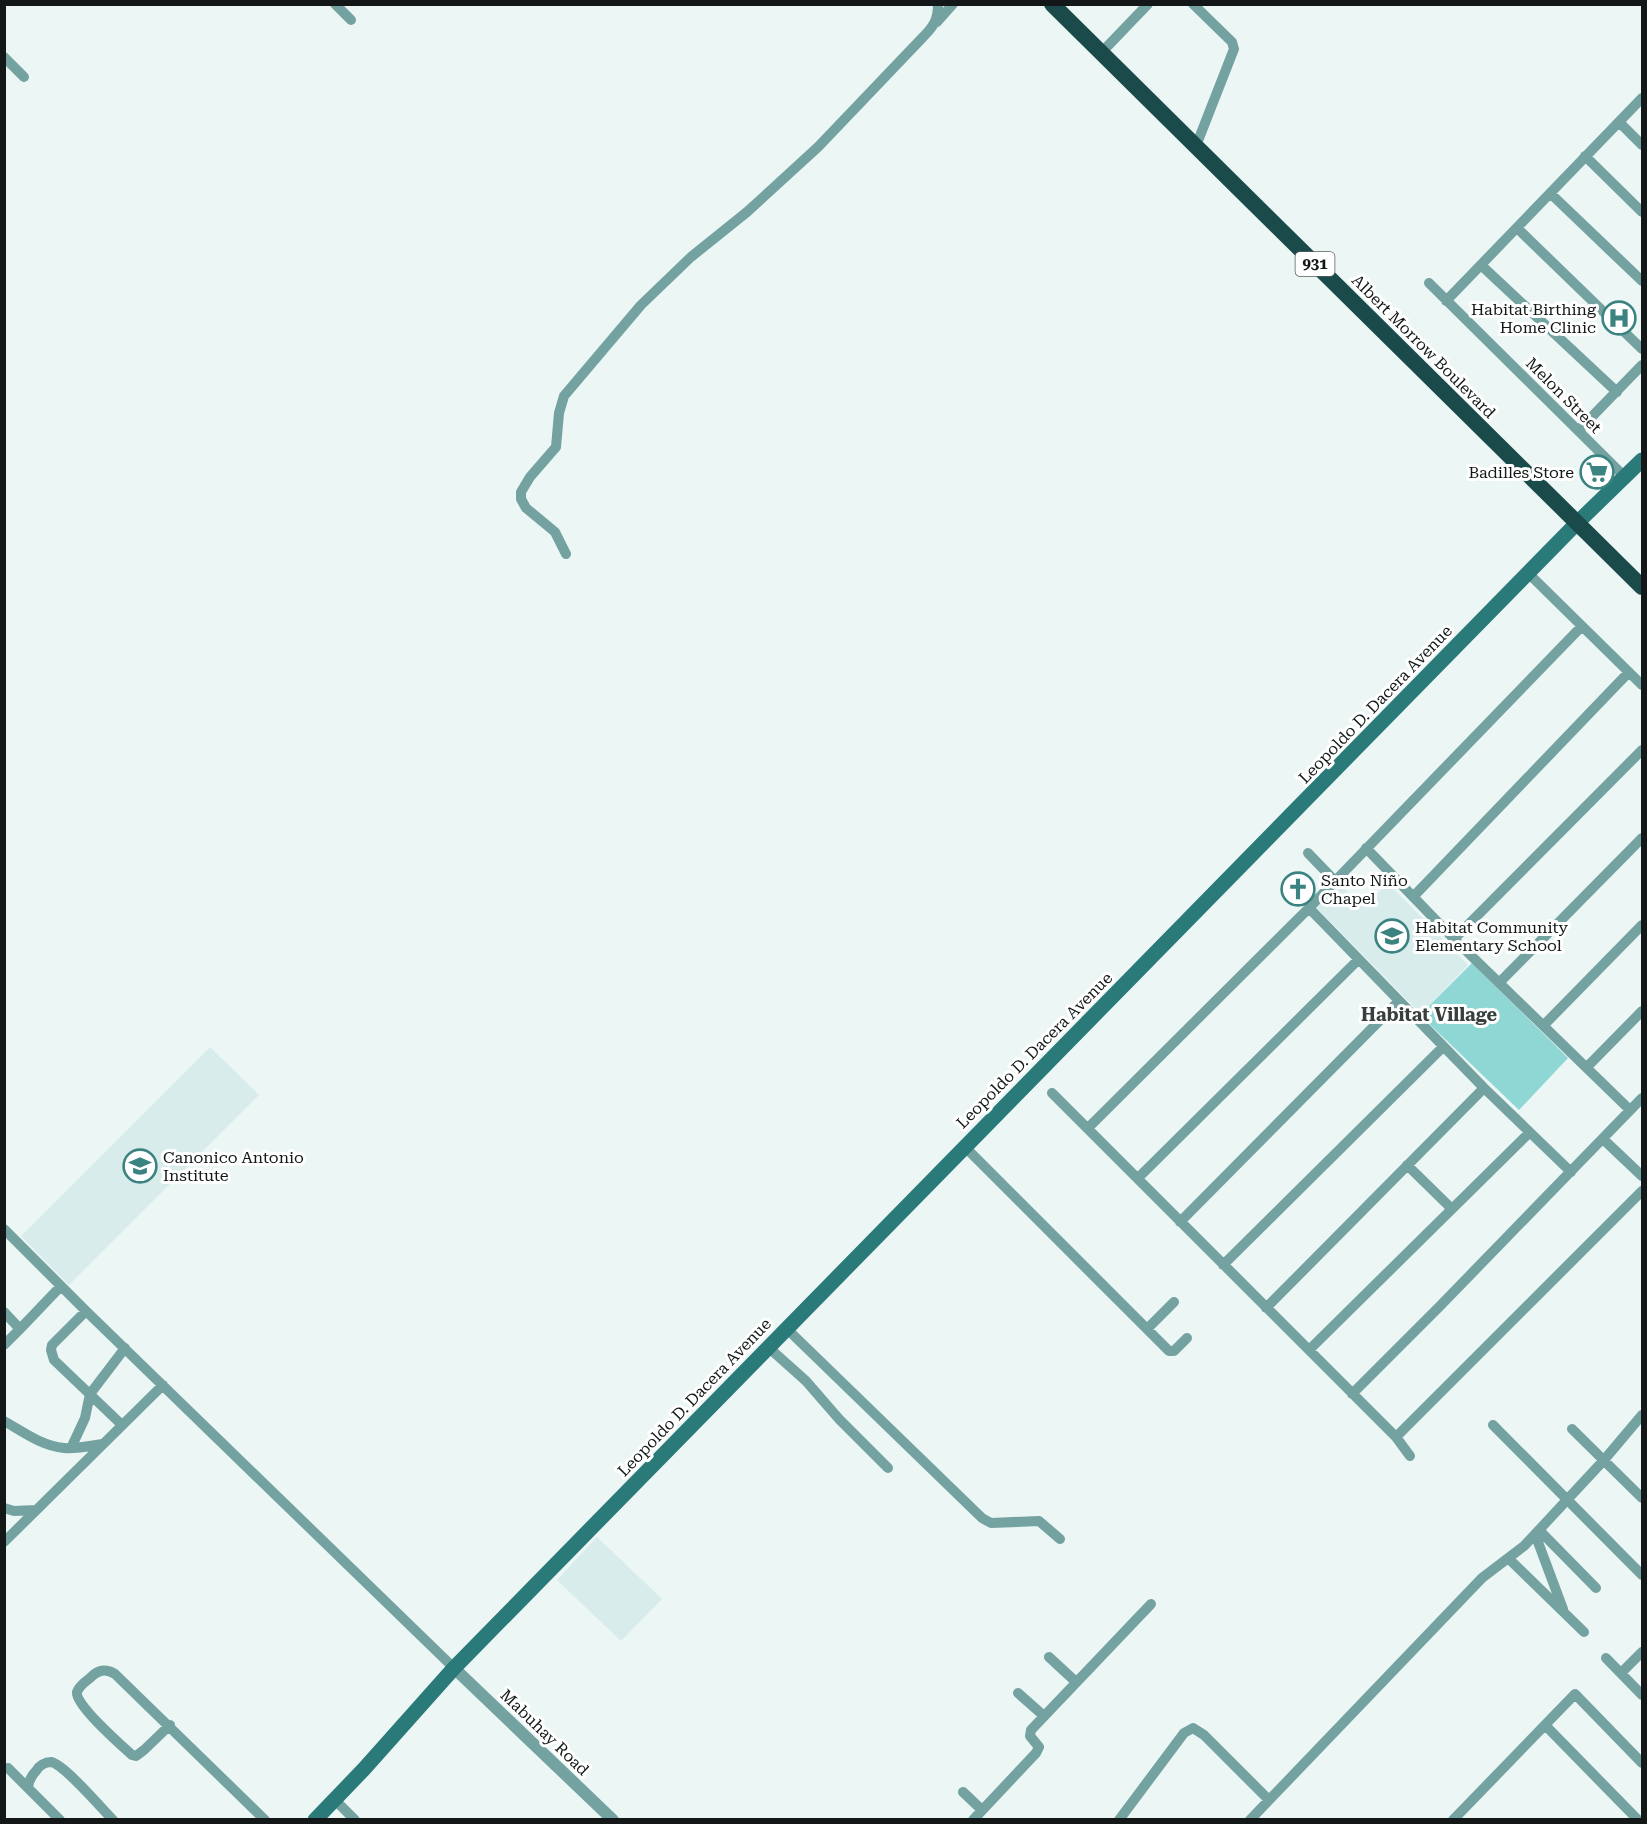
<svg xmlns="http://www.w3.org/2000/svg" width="1647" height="1824" font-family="'Roboto Serif',serif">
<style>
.built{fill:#d7eceb}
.green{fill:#8ed7d4}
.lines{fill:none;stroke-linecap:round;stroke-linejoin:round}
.minor{stroke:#73a2a1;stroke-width:10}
.tertiary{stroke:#73a2a1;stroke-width:12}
.secondary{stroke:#2a7a79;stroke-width:15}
.trunk{stroke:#1b4a4a;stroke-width:16}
.labels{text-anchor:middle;stroke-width:6;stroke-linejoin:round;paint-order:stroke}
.shield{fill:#fff;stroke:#5a5d5d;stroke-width:1.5}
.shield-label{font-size:15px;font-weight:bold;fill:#131717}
.poi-label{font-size:16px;fill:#131717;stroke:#fff;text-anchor:start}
.street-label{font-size:16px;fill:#131717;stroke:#fff}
.neighbourhood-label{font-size:18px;font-weight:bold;fill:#37403f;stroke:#fff}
</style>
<rect width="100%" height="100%" fill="#ebf6f5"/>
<path class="built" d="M1339 883 1364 907 1388 883 1468 965 1421 1014 1316 907Z
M210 1047 259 1095 69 1285 21 1236Z
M597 1537 662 1599 621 1641 557 1580Z"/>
<path class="green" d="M1472 963 1568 1058 1519 1110 1420 1015Z"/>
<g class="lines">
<path class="minor" d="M335 4 351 20
M1193 4 1232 42 1234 49 1196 146
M937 22 953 4
M1101 53 1148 4
M4 57 24 77
M1619 122 1642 145
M1585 156 1642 212
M1550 193 1642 281
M1517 228 1642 349
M1482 266 1617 392
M1429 283 1625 477
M1446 301 1642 98
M1579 430 1642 365
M566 554 555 532 526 508 521 499V492L530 477 556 447 559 413 564 396 641 305 691 257 747 212 818 147 924 36C934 26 938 19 938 4
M1528 573 1642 685
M1366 848 1454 939 1630 1110
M1308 853 1334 880
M1413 897 1629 672
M1309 908 1484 1088 1571 1172
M1454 939 1642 750
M1499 983 1642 838
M1544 1025 1642 925
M1587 1067 1642 1011
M1052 1093 1396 1437 1410 1456
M1088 1128 1309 908 1582 626
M1603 1139 1642 1176
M964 1146 1169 1351H1174L1187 1338
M1407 1165 1452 1209
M1138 1178 1358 960
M1180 1222 1399 1001
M4 1229 86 1311 454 1668
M1223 1265 1443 1047
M1266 1308 1484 1088
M86 1311 52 1345 51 1350 54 1360 122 1425
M4 1312 20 1329 61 1286
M786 1328 982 1518 991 1523 1039 1521 1060 1539
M1147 1329 1174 1302
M4 1345 20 1329
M768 1347 806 1381 839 1419 888 1468
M1309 1350 1529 1133
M1352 1394 1440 1306 1642 1098
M4 1421C23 1432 42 1446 64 1448 76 1449 90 1446 102 1444
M1493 1425 1642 1575
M1572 1429 1642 1498
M1396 1437 1642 1191
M71 1448 85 1418 90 1394 125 1348
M4 1508 14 1511 36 1510
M1539 1530 1596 1588
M1535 1534 1563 1609
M4 1542 163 1385
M1508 1558 1584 1632
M1049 1657 1076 1682
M1606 1658 1642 1695
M1621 1673 1642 1652
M1018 1693 1044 1716
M170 1725 144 1750 136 1756 132 1755C122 1746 74 1704 77 1692 79 1686 86 1681 90 1678 98 1670 105 1668 115 1674L265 1820
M1545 1725 1638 1820
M8 1768 60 1820
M28 1787C29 1781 31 1776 36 1771 39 1766 45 1762 51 1762 64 1764 102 1809 113 1820
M963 1792 982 1810
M335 1800 355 1820
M973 1820 1036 1753 1039 1747 1030 1736 1031 1730 1151 1604
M1119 1820 1184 1733 1193 1728 1204 1735 1269 1800
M1250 1820 1482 1578 1524 1546 1539 1530 1604 1460 1642 1415
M1453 1820 1575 1694 1642 1763"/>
<path class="tertiary" d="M454 1668 613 1820"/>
<path class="secondary" d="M315 1820 364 1769 454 1668 1577 523 1642 460"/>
<path class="trunk" d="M1052 4 1642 587"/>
</g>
<defs>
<symbol id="hospital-ring" viewBox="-11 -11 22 22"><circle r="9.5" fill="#fff" stroke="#3a8381" stroke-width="1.5"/><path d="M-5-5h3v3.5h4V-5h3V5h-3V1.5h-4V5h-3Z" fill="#3a8381"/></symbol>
<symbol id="supermarket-ring" viewBox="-11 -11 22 22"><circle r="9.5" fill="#fff" stroke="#3a8381" stroke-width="1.5"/><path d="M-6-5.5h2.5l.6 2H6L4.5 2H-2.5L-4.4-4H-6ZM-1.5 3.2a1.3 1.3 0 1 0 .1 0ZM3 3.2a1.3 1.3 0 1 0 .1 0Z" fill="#3a8381"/></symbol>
<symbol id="church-ring" viewBox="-11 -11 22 22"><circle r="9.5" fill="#fff" stroke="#3a8381" stroke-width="1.5"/><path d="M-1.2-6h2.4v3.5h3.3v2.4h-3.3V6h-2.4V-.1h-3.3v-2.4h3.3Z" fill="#3a8381"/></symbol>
<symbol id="school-ring" viewBox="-11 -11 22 22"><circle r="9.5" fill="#fff" stroke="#3a8381" stroke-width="1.5"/><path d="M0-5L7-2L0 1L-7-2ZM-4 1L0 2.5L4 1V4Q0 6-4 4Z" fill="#3a8381"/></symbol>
</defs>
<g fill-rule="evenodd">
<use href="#hospital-ring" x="1600" y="299" width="38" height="38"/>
<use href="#supermarket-ring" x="1578" y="453" width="38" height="38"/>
<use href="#church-ring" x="1279" y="870" width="38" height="38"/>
<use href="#school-ring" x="1373" y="917" width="38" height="38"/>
<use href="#school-ring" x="121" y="1147" width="38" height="38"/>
</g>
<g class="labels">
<rect class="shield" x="1295.5" y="252" width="39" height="24" rx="4.5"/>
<g class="shield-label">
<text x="1315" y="269">931</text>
</g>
<g class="poi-label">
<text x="1596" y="315" text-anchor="end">Habitat Birthing<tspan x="1596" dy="18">Home Clinic</tspan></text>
<text x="1574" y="478" text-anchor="end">Badilles Store</text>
<text x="1321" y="886">Santo Niño<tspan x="1321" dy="18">Chapel</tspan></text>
<text x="1415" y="933">Habitat Community<tspan x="1415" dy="18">Elementary School</tspan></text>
<text x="163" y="1163">Canonico Antonio<tspan x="163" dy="18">Institute</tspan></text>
</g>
<g class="street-label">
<text transform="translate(1424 346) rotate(45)" y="6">Albert Morrow Boulevard</text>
<text transform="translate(1564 395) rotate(45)" y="6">Melon Street</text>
<text transform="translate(1375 704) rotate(-46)" y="6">Leopoldo D. Dacera Avenue</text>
<text transform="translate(1034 1050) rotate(-45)" y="6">Leopoldo D. Dacera Avenue</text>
<text transform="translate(694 1397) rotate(-46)" y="6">Leopoldo D. Dacera Avenue</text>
<text transform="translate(545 1732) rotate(44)" y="6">Mabuhay Road</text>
</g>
<g class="neighbourhood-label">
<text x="1429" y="1021">Habitat Village</text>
</g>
</g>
<rect width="1647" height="1824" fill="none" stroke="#131717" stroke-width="12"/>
</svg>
